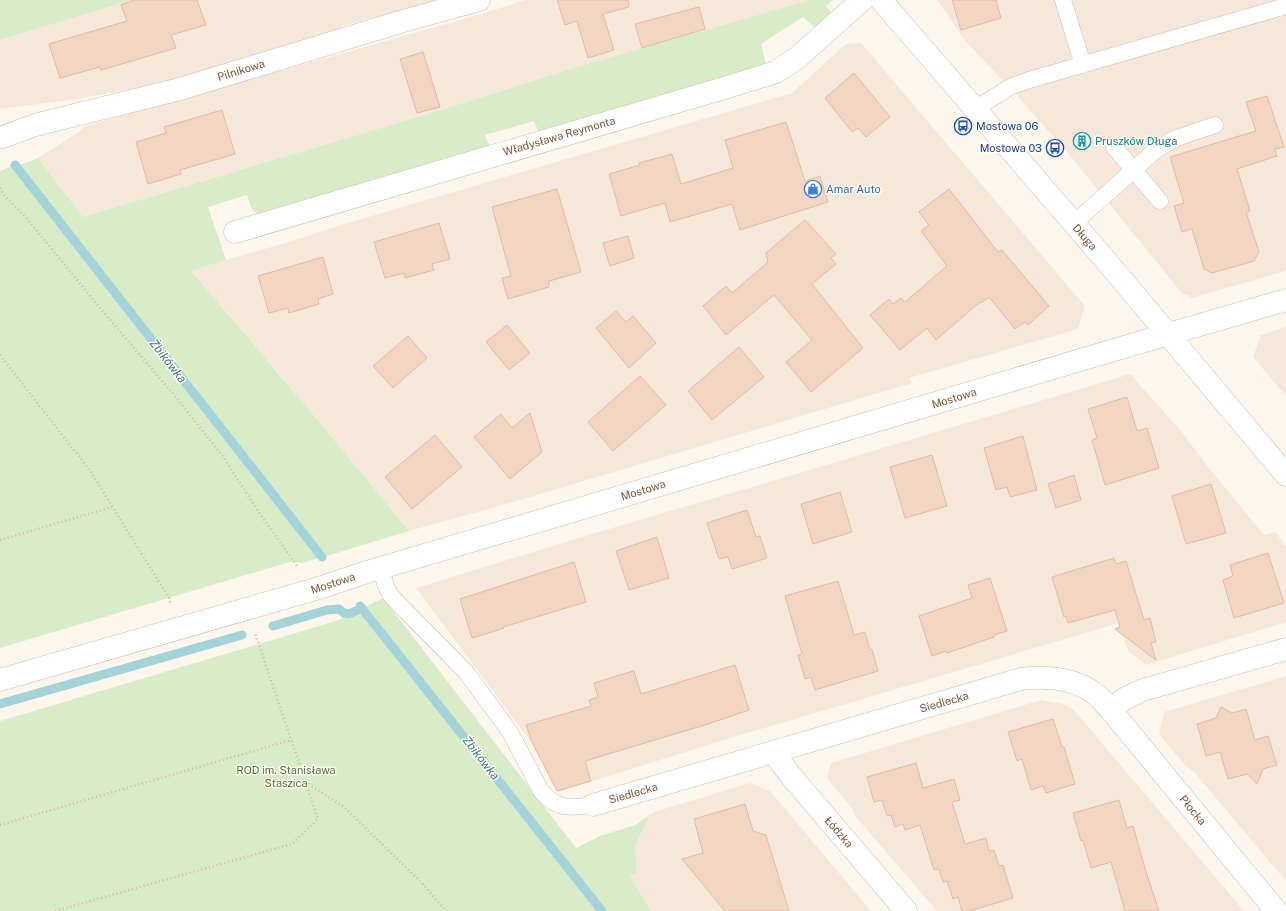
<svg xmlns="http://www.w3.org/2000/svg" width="1286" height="911" font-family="'Public Sans',sans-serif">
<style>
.residential{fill:#f5e8da}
.green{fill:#d8ecc9}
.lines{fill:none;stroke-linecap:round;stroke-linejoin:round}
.stream{stroke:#a5d3da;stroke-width:9}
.building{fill:#f3d5c3;stroke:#e6bba3}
.lane-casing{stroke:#d1beb0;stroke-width:17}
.street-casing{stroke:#d1beb0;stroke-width:23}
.secondary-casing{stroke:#d6c0b0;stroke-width:23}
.path{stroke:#d9b8a5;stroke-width:2.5;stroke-dasharray:1 3;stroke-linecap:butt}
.lane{stroke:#fff;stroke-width:16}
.street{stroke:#fff;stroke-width:22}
.secondary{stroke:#fff;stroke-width:22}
.labels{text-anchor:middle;stroke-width:3;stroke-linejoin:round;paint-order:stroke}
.street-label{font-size:11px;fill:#7a5c4d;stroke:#fffaf3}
.transit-label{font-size:11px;fill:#164399;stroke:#fffaf3;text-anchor:start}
.culture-label{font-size:11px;fill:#0d838f;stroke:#fffaf3;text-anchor:start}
.shop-label{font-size:11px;fill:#366cbe;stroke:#fffaf3;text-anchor:start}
.park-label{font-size:11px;fill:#537a41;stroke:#fffaf3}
.water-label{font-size:12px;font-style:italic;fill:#437c86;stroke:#fffaf3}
</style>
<rect width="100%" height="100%" fill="#fdf6ec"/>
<path class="residential" d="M132 0H447L390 15 387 14 342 26V28L167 82 78 99 0 109V40Z
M526 0H810L494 93 414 118 83 217 38 158 79 132 86 126 474 16Z
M937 0H1286V271L1192 298 1181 292 1072 158 1017 95 967 43Z
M861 43 1085 306 1078 329 909 378 912 383 513 502 409 531 296 394H295L275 369 191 271 226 260 282 244 341 225 792 93 846 44Z
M1286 327V396L1253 357 1261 335Z
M1130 374 1181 431 1208 467 1264 535 1275 532 1286 546V622L1146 665 1128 651 1119 623 727 739 558 792 531 742 416 588 592 534 776 480Z
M1286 676V881L1195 773 1184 764 1159 734 1164 712Z
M1041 700 1062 704 1074 710 1244 911H937L856 817 852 808 827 778 831 763Z
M750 783 770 791 871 911H651L630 876 637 873 635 847 648 818 654 812Z"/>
<path class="green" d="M0 0H132L0 40Z
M810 0H833L826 6 832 13 815 28 803 17 761 44 766 64 756 67 539 133 534 121 485 135 490 147 261 214C251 213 250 204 247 195L208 207 226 260 191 271 274 368 275 370 295 394 297 395 409 531 327 556 67 227 20 165 38 158 83 217 414 118 578 67Z
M12 166 318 558 303 563 290 562 0 648V171Z
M383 598 576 848 600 836 635 825 654 812 648 818 635 847 637 873 630 876 651 911H0V721L336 621Z"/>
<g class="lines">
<path class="stream" d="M15 165 322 557
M360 606 602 911
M273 626 327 610 339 609 344 613 349 614 362 608
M0 704 242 635"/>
</g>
<path class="building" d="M134 0H197L206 25 171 35 176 48 101 70 100 67 60 78 49 44 127 21 121 5Z
M557 0H628L629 7 603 14 614 50 588 58 577 21 565 25Z
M952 0H996L1001 18 961 30Z
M699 7 705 29 642 48 635 24Z
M423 52 440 107 417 113 400 59Z
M854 73 890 117 866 137 858 128 852 132 825 98Z
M1267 96 1284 147 1275 149 1277 156 1237 169 1250 211 1246 212 1259 252 1254 261 1212 273 1204 269 1192 229 1182 232 1174 206 1184 203 1170 157 1256 131 1246 102Z
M222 110 235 154 180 170 181 174 148 184 136 142 166 133 164 127Z
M786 122 805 181 820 176 828 202 740 230 732 204 670 222 665 203 621 216 609 174 640 165 639 163 672 154 681 184 733 168 725 140Z
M557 189 581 272 549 281V287L508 299 502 278 511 276 492 207Z
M949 189 998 252 1002 250 1049 306 1028 325 1025 322 1015 329 989 297 981 303 980 302 936 340 927 328 900 350 870 315 889 299 893 304 901 298 905 302 947 266 921 231 929 225 919 212Z
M805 220 836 254 831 258 836 264 812 284 863 348 811 392 786 362 812 340 774 295 726 335 703 306 726 286 732 293 768 262 766 253Z
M439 223 450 259 432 264 434 270 405 278 404 273 385 278 374 242Z
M628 236 634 258 610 266 603 243Z
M323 257 333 294 318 299 319 304 289 313 288 308 269 313 258 276Z
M616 311 626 322 633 316 656 343 629 368 596 328Z
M507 325 530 353 509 370 486 342Z
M408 336 427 358 393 388 373 366Z
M739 347 764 377 712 420 688 391Z
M640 376 666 405 613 451 588 422Z
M1127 397 1137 431 1147 428 1159 468 1105 485 1092 440 1097 438 1088 409Z
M530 413 542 452 510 479 474 437 501 414 512 428Z
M435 435 462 467 412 509 385 477Z
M1023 436 1037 490 1010 497 1007 487 996 490 984 448Z
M932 455 947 506 905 518 890 467Z
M1074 475 1081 500 1056 508 1048 484Z
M1211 484 1226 533 1186 544 1172 496Z
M840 492 852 532 813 544 801 504Z
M747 510 756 537 760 536 767 558 732 569 728 557 719 559 707 523Z
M657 537 669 578 629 590 616 551Z
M1268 553 1284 603 1234 618 1223 580 1233 576 1230 565Z
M1114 558 1116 564 1126 561 1144 620 1150 618 1156 642 1151 643 1156 660 1115 629 1120 627 1115 610 1068 623 1066 616 1064 617 1052 577Z
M574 562 586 602 503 627 504 628 495 631 472 638 460 599Z
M990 578 1007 631 994 635V637L947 653 946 651 932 656 919 616 972 598 968 585Z
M838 581 854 635 865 632 870 650 872 649 878 671 815 690 811 677 805 679 798 655 802 654 785 596Z
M735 665 749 710 708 724 585 761 591 781 557 791 532 742 526 725 591 706 589 700 598 697 594 683 633 671H634L641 694Z
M1221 707 1232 713 1246 709 1255 740 1268 736 1277 765 1263 769 1257 784 1247 774 1228 779 1220 752 1206 756 1197 724 1216 718Z
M1053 719 1062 747H1064L1075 784 1046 793 1043 786 1031 790 1022 759 1017 761 1008 732Z
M916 763 923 788 954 779 960 800 952 802 965 844 986 838 989 851 994 850 999 866 1003 865 1013 898 969 911H962L958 897 953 899 947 881 943 882 939 869 934 870 920 825 905 830 903 824 895 827 891 815 887 816 882 800 874 802 867 777Z
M1119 800 1127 828 1133 826 1146 872 1159 911H1125L1111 862 1091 868 1083 840 1081 841 1073 813Z
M745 804 753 831 766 835 789 911H725L682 859 703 853 694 819Z"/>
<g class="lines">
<defs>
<path id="lane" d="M1063 0 1083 65
M975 109 1010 87 1029 80 1286 6
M1114 147 1160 201
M1073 224 1157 149 1174 139 1215 125
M381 568 386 587 392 597 466 672 510 732 541 791C557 810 570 808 593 805"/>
<path id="street" d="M3 137 35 125 180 89 400 22 479 0
M235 232 731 86 776 72 797 58 862 0
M0 680 319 588 364 573 1124 347 1286 300
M1110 709 1276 911
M773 752 791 776 906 911
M593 805 1021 679C1046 676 1073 678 1094 693 1100 697 1105 704 1110 709L1126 698 1143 690 1286 649"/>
<path id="secondary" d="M881 0 1108 263 1286 475"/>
</defs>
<use href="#lane" class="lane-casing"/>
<use href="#street" class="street-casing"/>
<use href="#secondary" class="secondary-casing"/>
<path class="path" d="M0 188 4 195 28 220 100 308 179 401 224 458 260 514 298 567
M0 355 91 472 169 598 171 605
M0 540 112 507
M305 782 344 807 424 885 446 911
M0 825 291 740
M55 911 292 844 318 819 255 633"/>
<use href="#lane" class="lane"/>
<use href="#street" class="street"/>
<use href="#secondary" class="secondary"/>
</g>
<defs>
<symbol id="bus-ring" viewBox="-11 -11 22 22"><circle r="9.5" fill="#fffaf3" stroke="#1a4fb4" stroke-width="1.5"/><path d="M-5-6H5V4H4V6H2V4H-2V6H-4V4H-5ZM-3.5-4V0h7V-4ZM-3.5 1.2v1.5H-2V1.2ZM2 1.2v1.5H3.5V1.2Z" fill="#1a4fb4"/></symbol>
<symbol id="building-ring" viewBox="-11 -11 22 22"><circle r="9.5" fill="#fffaf3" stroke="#0f9aa8" stroke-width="1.5"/><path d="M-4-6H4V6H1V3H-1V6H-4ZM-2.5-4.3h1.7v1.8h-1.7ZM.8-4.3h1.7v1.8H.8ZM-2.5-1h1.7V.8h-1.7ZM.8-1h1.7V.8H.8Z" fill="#0f9aa8"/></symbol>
<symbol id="shop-ring" viewBox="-11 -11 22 22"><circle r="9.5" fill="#fffaf3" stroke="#3f7fe0" stroke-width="1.5"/><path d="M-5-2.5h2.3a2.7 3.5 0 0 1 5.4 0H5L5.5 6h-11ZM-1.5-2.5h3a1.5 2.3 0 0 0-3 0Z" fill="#3f7fe0"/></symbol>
</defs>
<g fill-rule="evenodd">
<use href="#bus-ring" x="953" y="116" width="20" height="20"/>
<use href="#building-ring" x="1072" y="131" width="20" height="20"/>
<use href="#bus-ring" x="1045" y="138" width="20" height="20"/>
<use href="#shop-ring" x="803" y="179" width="20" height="20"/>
</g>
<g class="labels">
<g class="street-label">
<text transform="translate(241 70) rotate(-17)" y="4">Pilnikowa</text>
<text transform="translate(559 136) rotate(-16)" y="4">Władysława Reymonta</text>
<text transform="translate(1085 237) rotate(49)" y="4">Długa</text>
<text transform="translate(954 398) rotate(-17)" y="4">Mostowa</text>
<text transform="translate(643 490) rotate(-17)" y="4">Mostowa</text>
<text transform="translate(333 583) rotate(-18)" y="4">Mostowa</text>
<text transform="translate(944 702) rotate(-16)" y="4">Siedlecka</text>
<text transform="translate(633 793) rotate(-16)" y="4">Siedlecka</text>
<text transform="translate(1193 810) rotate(51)" y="4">Płocka</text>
<text transform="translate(839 832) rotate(49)" y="4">Łódzka</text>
</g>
<g class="transit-label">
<text x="976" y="130">Mostowa 06</text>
<text x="1042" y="152" text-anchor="end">Mostowa 03</text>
</g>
<g class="culture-label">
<text x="1095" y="145">Pruszków Długa</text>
</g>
<g class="shop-label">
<text x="826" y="193">Amar Auto</text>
</g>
<g class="park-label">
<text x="286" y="774">ROD im. Stanisława<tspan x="286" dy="13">Staszica</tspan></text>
</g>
<g class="water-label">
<text transform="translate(168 361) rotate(52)" y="4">Żbikówka</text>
<text transform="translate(481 758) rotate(52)" y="4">Żbikówka</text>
</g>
</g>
</svg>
